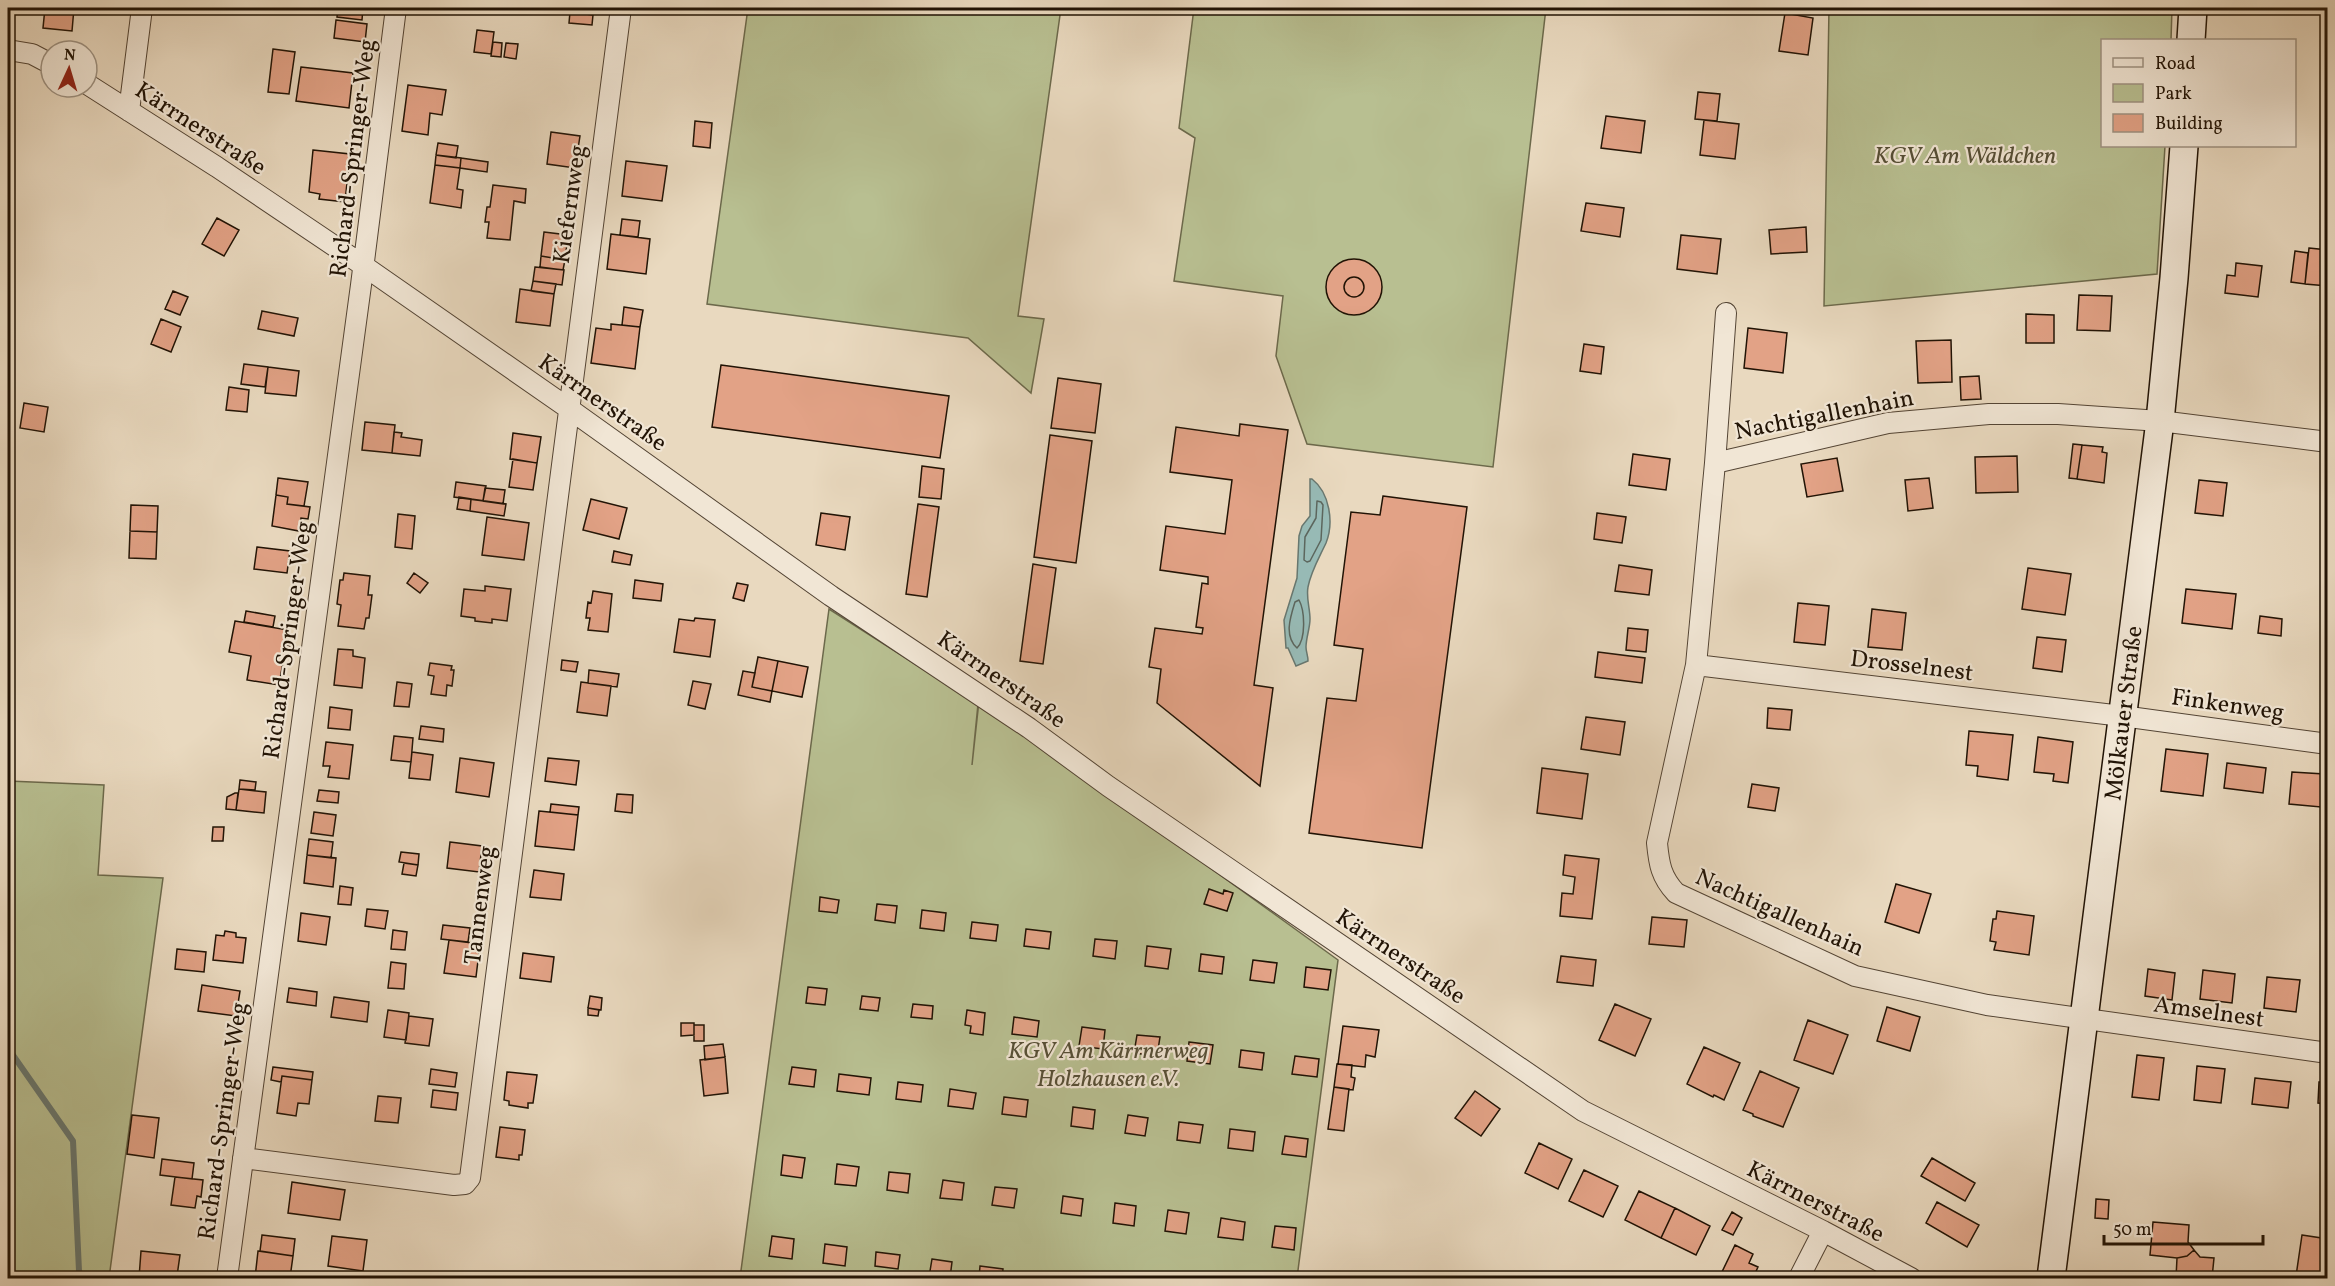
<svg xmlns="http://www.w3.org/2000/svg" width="2335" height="1286" font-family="Vollkorn,serif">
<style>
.green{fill:#b8bf91;stroke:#6c694b;stroke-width:1.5}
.water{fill:#97bab5;stroke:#68776f;stroke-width:1.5}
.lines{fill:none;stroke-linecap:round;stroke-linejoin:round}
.shore{stroke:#5c665d;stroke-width:1.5}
.stream{stroke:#68776f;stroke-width:6}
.building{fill:#e2a286;stroke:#211305;stroke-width:1.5}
.street-casing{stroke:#534434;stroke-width:22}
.secondary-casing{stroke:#211305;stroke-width:30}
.street{stroke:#f1e6d5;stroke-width:20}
.secondary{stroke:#f1e6d5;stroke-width:27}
.labels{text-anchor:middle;stroke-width:4.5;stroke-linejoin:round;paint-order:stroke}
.street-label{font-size:24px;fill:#211305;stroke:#f1e6d5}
.park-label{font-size:24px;font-style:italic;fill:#564f36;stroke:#f1e6d5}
</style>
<rect width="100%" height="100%" fill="#e9d9bf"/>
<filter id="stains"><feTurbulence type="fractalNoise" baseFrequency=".00333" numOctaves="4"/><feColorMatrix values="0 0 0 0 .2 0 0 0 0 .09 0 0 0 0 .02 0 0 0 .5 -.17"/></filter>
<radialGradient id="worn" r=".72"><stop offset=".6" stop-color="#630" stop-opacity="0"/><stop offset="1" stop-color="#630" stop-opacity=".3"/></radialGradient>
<path class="green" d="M748 8H1061L1018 316 1044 319 1031 393 968 338 707 304Z
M1194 8H1546L1493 467 1307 444 1276 356 1283 296 1174 281 1195 138 1179 128Z
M1829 8H2172L2171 40H2102V146H2165L2157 274 1824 306Z
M829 609 978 704 972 765 979 701 1338 960 1297 1278H740Z
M8 781 104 785 98 875 163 878 109 1278H8Z"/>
<path class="water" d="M1310 479H1312C1330 493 1334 523 1326 543 1319 558 1311 571 1308 587 1306 598 1310 608 1310 619 1310 628 1306 638 1306 647 1306 652 1308 655 1308 661L1296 666 1288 648H1286L1284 620 1297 578 1299 536 1302 526 1310 516Z"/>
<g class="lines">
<path class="shore" d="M1317 501 1321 502 1323 505 1321 540 1310 561 1307 562 1304 560 1305 537 1316 518Z
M1299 600C1305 611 1306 639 1297 648 1284 636 1290 618 1295 602Z"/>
<path class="stream" d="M8 1048 73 1141 79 1271 83 1278"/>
</g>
<path class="building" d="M45 8H74L72 31 43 28Z
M338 8H363L362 20 337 17Z
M570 12 593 15 592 25 569 23Z
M1785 13 1813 18 1808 55 1779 51Z
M336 20 367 24 365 42 334 38Z
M477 30 494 32 491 54 474 52Z
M493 42 502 43 501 57 491 56Z
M506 43 518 44 516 59 504 57Z
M273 49 295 52 289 94 268 92Z
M301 67 353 73 349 108 296 101Z
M408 85 446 90 442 115 430 113 428 135 402 131Z
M1698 92 1720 94 1717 121 1695 119Z
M1606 116 1645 121 1641 153 1601 148Z
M1704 120 1739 124 1735 159 1700 155Z
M695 121 712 123 710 148 693 146Z
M551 132 580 136 575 168 547 164Z
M438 143 458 146 456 158 436 155Z
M313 150 350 154 345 202 319 199 320 194 309 192Z
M436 155 461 158 460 168 435 165Z
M461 158 488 162 487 172 460 168Z
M626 161 667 166 662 201 622 196Z
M435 165 460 168 457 189 463 190 461 208 430 203Z
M493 185 526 189 525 203 514 201 510 240 487 238 489 222H485L487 207H490Z
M1586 203 1624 208 1620 237 1581 231Z
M217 218 239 230 224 256 202 244Z
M622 219 640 221 638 237 620 235Z
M1806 227 1807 252 1771 254 1769 230Z
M544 232 568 235 565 260 541 256Z
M611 234 650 239 646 274 607 269Z
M1681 235 1721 239 1717 274 1677 269Z
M2309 248 2328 250V286L2305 284Z
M2295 251 2308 253 2305 284 2291 282Z
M541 256 565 260 563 270 540 267Z
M1326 287a28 28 0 1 1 56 0a28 28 0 1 1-56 0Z
M2236 263 2262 266 2258 297 2225 293 2227 275 2235 276Z
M535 267 564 270 562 285 533 281Z
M1344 287a10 10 0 1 1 20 0a10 10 0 1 1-20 0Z
M533 281 556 284 554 294 531 291Z
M520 289 554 294 550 326 516 322Z
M173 291 188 297 180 315 165 309Z
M2079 295 2112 296 2110 331 2077 330Z
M624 307 643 310 640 327 622 325Z
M262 311 298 318 294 336 258 329Z
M2026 314 2054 315V343H2026Z
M161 319 181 327 171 352 151 344Z
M611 324 640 327 635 369 591 363 596 328 611 330Z
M1748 328 1787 333 1783 373 1744 368Z
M1951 340 1952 382 1918 383 1916 341Z
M1584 344 1604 347 1601 374 1580 371Z
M244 364 268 367 265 387 241 384Z
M721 365 949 396 940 458 712 427Z
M268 367 299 371 296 396 265 393Z
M1979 376 1981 399 1961 400 1960 377Z
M1058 378 1101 384 1095 433 1051 428Z
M229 387 249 390 247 412 226 410Z
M24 403 48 407 44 432 20 428Z
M365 422 395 425 392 453 362 450Z
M1240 424 1288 430 1254 685 1273 688 1260 786 1157 703 1161 669 1149 667 1155 628 1202 634 1203 628 1196 627 1202 583 1208 584V577L1160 570 1166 526 1225 534 1232 480 1170 472 1176 427 1239 436Z
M394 432 402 433 401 437 422 440 420 456 392 453Z
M513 433 541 437 537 463 510 459Z
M1050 435 1092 441 1076 563 1034 557Z
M2073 444 2082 445 2077 479 2069 478Z
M2082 445 2103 447 2102 452 2107 453 2104 483 2077 479Z
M1633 454 1670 459 1666 490 1629 485Z
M2017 456 2018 492 1976 493 1975 457Z
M1837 458 1843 491 1807 497 1801 464Z
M513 459 537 463 533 490 509 487Z
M922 466 944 469 941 499 919 497Z
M278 478 308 482 304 506 287 504 288 497 276 495Z
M1929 478 1933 508 1908 511 1905 480Z
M2199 480 2227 483 2223 516 2195 513Z
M456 482 486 486 483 501 454 497Z
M485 488 505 490 503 504 483 501Z
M276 495 288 497 287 504 310 507 308 519 301 518 299 531 272 526Z
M1383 496 1467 507 1422 848 1309 833 1327 698 1356 701 1363 649 1334 645 1351 512 1380 515Z
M459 497 471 499 470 511 457 509Z
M471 499 506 504 504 516 470 511Z
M591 499 627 508 619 539 583 530Z
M918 504 939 507 927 597 906 594Z
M131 505 158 506 157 532 130 531Z
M821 513 850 517 845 550 816 545Z
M1597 513 1626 517 1622 543 1594 539Z
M398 514 415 516 412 549 395 547Z
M487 517 529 523 524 560 482 555Z
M130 531 157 532 156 559 129 558Z
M257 547 290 551 287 573 254 569Z
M614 551 632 555 630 565 612 562Z
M1033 564 1056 568 1043 664 1020 661Z
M1619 565 1652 570 1649 595 1615 591Z
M2028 568 2071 574 2065 615 2022 609Z
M344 573 370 576 368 595H372L369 618H366L364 629 338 626 341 605 337 604 340 580H343Z
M414 573 428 583 420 593 407 583Z
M635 580 663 584 661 601 633 598Z
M737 583 748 585 744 601 733 598Z
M485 586 511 589 507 621 492 619V623L475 621V618L461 616 464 589 485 591Z
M2186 589 2236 594 2232 629 2182 623Z
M593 591 612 594 608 632 588 630 590 618H586L588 602 591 603Z
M1798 603 1829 606 1825 645 1794 642Z
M1872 609 1906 613 1902 650 1868 647Z
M246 611 275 616 273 627 244 622Z
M2260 616 2282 619 2281 636 2258 633Z
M695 618 715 620 710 657 674 652 679 619 694 621Z
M235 621 288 630 286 645 290 646 288 658 284 657 279 685 247 680 251 656 229 652Z
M1628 628 1648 630 1646 652 1626 650Z
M2037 637 2066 640 2062 672 2033 668Z
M338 649 353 650V656L365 658 362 688 334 685Z
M1598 652 1645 658 1642 683 1595 677Z
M758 657 778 661 772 691 752 687Z
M562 660 578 662 576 672 561 670Z
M778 661 808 667 802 697 772 691Z
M430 663 452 666 451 670H454L452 686 447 685 446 696 431 694 434 676 428 675Z
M589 670 619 674 617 687 588 683Z
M743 671 755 673 752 687 772 691 770 702 738 695Z
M693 681 711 684 705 709 688 705Z
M397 682 412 684 409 707 394 706Z
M581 682 611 686 607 716 577 712Z
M330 707 352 710 350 730 328 728Z
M1768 708 1792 710 1790 730 1767 728Z
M1586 717 1625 722 1620 755 1581 749Z
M421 726 444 729 443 742 419 739Z
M1969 731 2013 735 2008 780 1977 776 1978 766 1966 765Z
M394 736 413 738 411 762 391 760Z
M2038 737 2073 742 2068 783 2053 781 2054 774 2034 772Z
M326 742 353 745 349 779 328 777 330 766H323Z
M2166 749 2208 754 2203 796 2161 791Z
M412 752 433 755 430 780 409 778Z
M460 758 494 763 489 797 456 792Z
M548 758 579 761 576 785 545 781Z
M2227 763 2266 768 2263 793 2224 788Z
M1542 768 1588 774 1582 819 1537 813Z
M2292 772 2324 774 2321 807 2289 804Z
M240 780 256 782 255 790 239 789Z
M1752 784 1779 788 1775 811 1748 807Z
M239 789 266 792 264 813 236 810Z
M319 790 339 792 338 803 317 801Z
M235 793H238L236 810 226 809 227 797Z
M617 794 633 795 632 813 615 811Z
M551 804 579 807 578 815 550 812Z
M539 811 578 815 574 850 535 846Z
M314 812 336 815 333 836 311 833Z
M213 827H224L223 841H212Z
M309 839 333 842 331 858 307 855Z
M450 842 482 846 479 872 447 868Z
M401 852 419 854 418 865 399 862Z
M307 855 336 858 333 887 304 883Z
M1565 855 1599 859 1592 919 1560 916 1562 893 1573 894 1575 877 1563 875Z
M404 863 418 865 416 876 402 874Z
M534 870 564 874 561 900 530 897Z
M1896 884 1931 894 1919 933 1885 922Z
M340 886 353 888 351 905 338 904Z
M1209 889 1223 894 1224 890 1233 893 1227 911 1204 904Z
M820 897 839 900 837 913 819 911Z
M877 904 897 906 895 923 875 920Z
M367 909 388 911 385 929 365 926Z
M922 910 946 913 944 931 920 928Z
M1997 911 2034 916 2029 955 1994 950 1996 942 1990 941 1993 919H1996Z
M301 913 330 917 326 945 298 941Z
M1652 917 1687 920 1684 947 1649 944Z
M972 922 998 925 996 941 970 938Z
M443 925 470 928 468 942 441 939Z
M1026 929 1051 932 1049 949 1024 946Z
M393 930 407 932 405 950 391 949Z
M225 931 236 933V937L246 938 243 963 213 960 216 935 224 936Z
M1095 939 1117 941 1115 959 1093 956Z
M449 940 480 944 476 977 444 973Z
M1147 946 1171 949 1168 969 1145 966Z
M177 949 206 952 204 972 175 969Z
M523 953 554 957 551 982 520 978Z
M1201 954 1224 957 1222 974 1199 971Z
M1561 956 1596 960 1593 986 1557 982Z
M1253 960 1277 963 1274 983 1250 980Z
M391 962 406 964 404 989 388 988Z
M1306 967 1331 970 1328 990 1304 987Z
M2148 969 2175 973 2172 1000 2145 996Z
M2203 970 2235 974 2232 1003 2200 999Z
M2267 977 2300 980 2296 1012 2264 1008Z
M202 985 240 991 236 1016 198 1011Z
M808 987 827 989 825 1005 806 1003Z
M289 988 317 992 316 1006 287 1002Z
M590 996 602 998 601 1010 588 1008Z
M862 996 880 998 878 1011 860 1009Z
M334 997 369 1002 367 1022 331 1017Z
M913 1004 933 1006 932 1019 911 1017Z
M1615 1004 1651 1019 1635 1056 1599 1040Z
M1887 1007 1920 1017 1910 1051 1877 1041Z
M588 1008 599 1010 598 1016 588 1015Z
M388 1010 409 1013 406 1040 384 1037Z
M967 1010 985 1013 983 1035 970 1033 971 1026 965 1025Z
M409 1016 433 1019 429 1046 405 1043Z
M1014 1017 1039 1021 1037 1037 1012 1034Z
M1808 1020 1848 1035 1833 1074 1794 1060Z
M681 1023H694V1035L681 1036Z
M694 1025H704V1041H694Z
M1343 1026 1379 1030 1375 1057 1366 1055 1365 1067 1338 1064Z
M1082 1027 1105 1030 1103 1049 1079 1046Z
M1137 1035 1160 1037 1157 1056 1134 1053Z
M1189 1042 1213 1045 1210 1064 1187 1061Z
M723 1044 725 1057 705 1060 704 1046Z
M1704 1047 1740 1063 1724 1100 1714 1095 1713 1097 1687 1084Z
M1241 1050 1264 1053 1262 1070 1239 1067Z
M2137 1055 2164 1058 2159 1100 2132 1097Z
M1295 1056 1319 1059 1317 1077 1292 1074Z
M725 1057 728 1093 704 1096 700 1060Z
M1337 1064 1352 1065 1351 1077 1355 1078 1353 1090 1334 1087Z
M2197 1066 2225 1069 2221 1103 2194 1100Z
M273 1067 313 1072 312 1080 282 1076 281 1082 271 1080Z
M792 1067 816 1070 814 1087 789 1084Z
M431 1069 457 1073 455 1087 429 1084Z
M1760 1071 1799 1088 1783 1127 1753 1116V1114L1743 1110Z
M507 1072 537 1075 533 1103H528V1108L509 1105V1101L504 1100Z
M839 1074 871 1078 869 1095 837 1091Z
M282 1076 312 1080 309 1104 298 1103 296 1116 277 1113Z
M2255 1078 2291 1082 2288 1108 2252 1104Z
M898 1082 923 1085 921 1102 896 1099Z
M2319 1082 2328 1083V1104L2318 1103Z
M1334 1087 1349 1089 1344 1131 1328 1129Z
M950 1089 976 1093 973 1109 948 1106Z
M433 1090 458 1093 456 1110 431 1107Z
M1475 1091 1500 1109 1481 1136 1455 1118Z
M378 1096 401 1098 398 1123 375 1121Z
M1004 1097 1028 1100 1026 1117 1002 1114Z
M1073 1107 1095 1110 1093 1129 1071 1126Z
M132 1115 159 1118 154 1158 127 1154Z
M1128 1115 1148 1118 1145 1136 1125 1133Z
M1179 1122 1203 1125 1200 1143 1177 1140Z
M500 1127 525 1130 522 1155H519V1160L496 1157Z
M1230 1129 1255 1132 1253 1151 1228 1148Z
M1285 1136 1308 1139 1306 1157 1282 1154Z
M1539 1143 1572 1159 1558 1189 1525 1173Z
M783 1155 805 1158 802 1178 781 1175Z
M1932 1158 1975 1183 1965 1201 1921 1176Z
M162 1159 194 1163 192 1179 160 1175Z
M837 1164 859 1167 856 1186 835 1184Z
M1584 1170 1618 1186 1603 1217 1569 1201Z
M889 1172 910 1174 908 1193 887 1190Z
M175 1177 203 1180 201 1197 197 1196 195 1208 171 1205Z
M943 1180 964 1183 962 1200 940 1198Z
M292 1182 345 1190 340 1220 288 1213Z
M995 1187 1017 1189 1014 1208 992 1205Z
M1639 1191 1675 1208 1661 1238 1625 1220Z
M1063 1196 1083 1199 1081 1216 1061 1213Z
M2096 1199 2109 1200 2108 1219 2095 1218Z
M1937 1202 1979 1225 1967 1247 1926 1223Z
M1115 1203 1136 1206 1134 1226 1113 1223Z
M1675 1208 1710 1226 1696 1255 1661 1238Z
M1168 1210 1189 1213 1186 1234 1165 1231Z
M1732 1212 1742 1218 1733 1235 1722 1230Z
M1221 1218 1245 1222 1243 1240 1218 1237Z
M2153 1222 2189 1225 2188 1242 2194 1250 2187 1256 2177 1258 2150 1255Z
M1275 1226 1296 1228 1294 1250 1272 1247Z
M262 1235 295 1239 293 1256 260 1251Z
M2302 1235 2328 1239V1278L2296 1276Z
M332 1236 367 1240 363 1271 328 1266Z
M772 1236 794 1239 792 1259 769 1256Z
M825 1244 847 1247 845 1266 823 1263Z
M1735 1245 1753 1254 1749 1263 1758 1267 1753 1278H1719Z
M2194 1250 2200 1257 2214 1258 2212 1278H2176L2177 1258 2187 1256Z
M141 1251 180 1255 177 1276 164 1274V1278H139Z
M258 1251 293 1256 290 1278H255Z
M876 1252 900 1255 898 1269 875 1266Z
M932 1259 952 1262 950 1278 929 1277Z
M980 1266 1003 1269 1002 1278H979Z
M2236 1273 2273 1277V1278H2235Z
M1049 1275 1072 1278H1049Z"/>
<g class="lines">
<defs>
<path id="street" d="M8 50 32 54 51 64
M87 84 217 167 364 266 568 408 831 596 1029 728 1108 786 1583 1111 1823 1231 1911 1278
M129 111 142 8
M1726 313 1715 463 1696 665 1657 843C1659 864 1661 877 1676 893L1855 976 1987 1005 2328 1053
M1715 463 1888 423 1989 414H2058L2160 421 2328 442
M1696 665 2122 716 2328 744
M243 1158 454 1185 465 1184 470 1178 621 8
M227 1278 361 285 396 8
M1799 1278 1823 1231"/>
<path id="secondary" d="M2191 40 2193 8
M2051 1278 2160 421 2174 278 2184 146"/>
</defs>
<use href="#street" class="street-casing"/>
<use href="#secondary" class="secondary-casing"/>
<use href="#street" class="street"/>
<use href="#secondary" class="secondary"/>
</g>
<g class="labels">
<g class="street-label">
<text transform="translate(201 128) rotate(33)" y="8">Kärrnerstraße</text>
<text transform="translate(352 158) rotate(-83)" y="8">Richard-Springer-Weg</text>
<text transform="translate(569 204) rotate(-82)" y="8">Kiefernweg</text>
<text transform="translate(603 402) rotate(35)" y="8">Kärrnerstraße</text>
<text transform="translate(1824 414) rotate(-11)" y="8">Nachtigallenhain</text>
<text transform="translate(287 640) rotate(-82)" y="8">Richard-Springer-Weg</text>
<text transform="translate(1912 665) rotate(7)" y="8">Drosselnest</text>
<text transform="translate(1002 679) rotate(35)" y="8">Kärrnerstraße</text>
<text transform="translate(2228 704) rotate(8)" y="8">Finkenweg</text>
<text transform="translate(2123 713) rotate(-83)" y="8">Mölkauer Straße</text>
<text transform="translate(479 905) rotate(-83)" y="8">Tannenweg</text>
<text transform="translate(1780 912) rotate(24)" y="8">Nachtigallenhain</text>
<text transform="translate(1401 956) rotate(34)" y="8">Kärrnerstraße</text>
<text transform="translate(2209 1011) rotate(8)" y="8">Amselnest</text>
<text transform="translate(222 1121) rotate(-82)" y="8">Richard-Springer-Weg</text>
<text transform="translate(1816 1201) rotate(27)" y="8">Kärrnerstraße</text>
</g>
<g class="park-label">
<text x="1965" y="163">KGV Am Wäldchen</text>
<text x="1108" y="1058">KGV Am Kärrnerweg<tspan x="1108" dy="28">Holzhausen e.V.</tspan></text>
</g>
</g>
<rect width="2335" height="1286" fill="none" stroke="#e9d9bf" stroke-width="30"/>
<rect x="9" y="9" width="2317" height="1268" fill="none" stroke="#211305" stroke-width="3"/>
<rect x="15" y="15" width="2305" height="1256" fill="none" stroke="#211305" stroke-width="1.5"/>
<rect x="2101" y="39" width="195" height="108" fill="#f1e6d5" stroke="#9e9282" stroke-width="1.5"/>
<rect x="2113" y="58" width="30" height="9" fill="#f1e6d5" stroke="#9e9282" stroke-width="1.5"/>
<text x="2155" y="69" font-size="18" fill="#211305">Road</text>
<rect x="2113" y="84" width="30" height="18" fill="#b8bf91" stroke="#9e9282" stroke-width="1.5"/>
<text x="2155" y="99" font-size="18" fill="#211305">Park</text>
<rect x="2113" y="114" width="30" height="18" fill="#e2a286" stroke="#9e9282" stroke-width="1.5"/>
<text x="2155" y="129" font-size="18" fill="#211305">Building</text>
<g transform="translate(69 69) rotate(4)"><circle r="28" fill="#f1e6d5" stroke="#9e9282" stroke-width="1.5"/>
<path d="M0-4.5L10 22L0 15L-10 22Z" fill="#8f2418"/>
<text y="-9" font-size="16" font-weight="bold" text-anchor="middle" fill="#211305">N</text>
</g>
<path d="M2104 1235v9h159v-9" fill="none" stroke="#211305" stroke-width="3"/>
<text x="2113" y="1235" font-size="18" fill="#211305" stroke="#f1e6d5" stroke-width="4.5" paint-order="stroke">50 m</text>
<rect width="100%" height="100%" filter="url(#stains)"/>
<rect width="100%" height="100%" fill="url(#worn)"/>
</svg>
